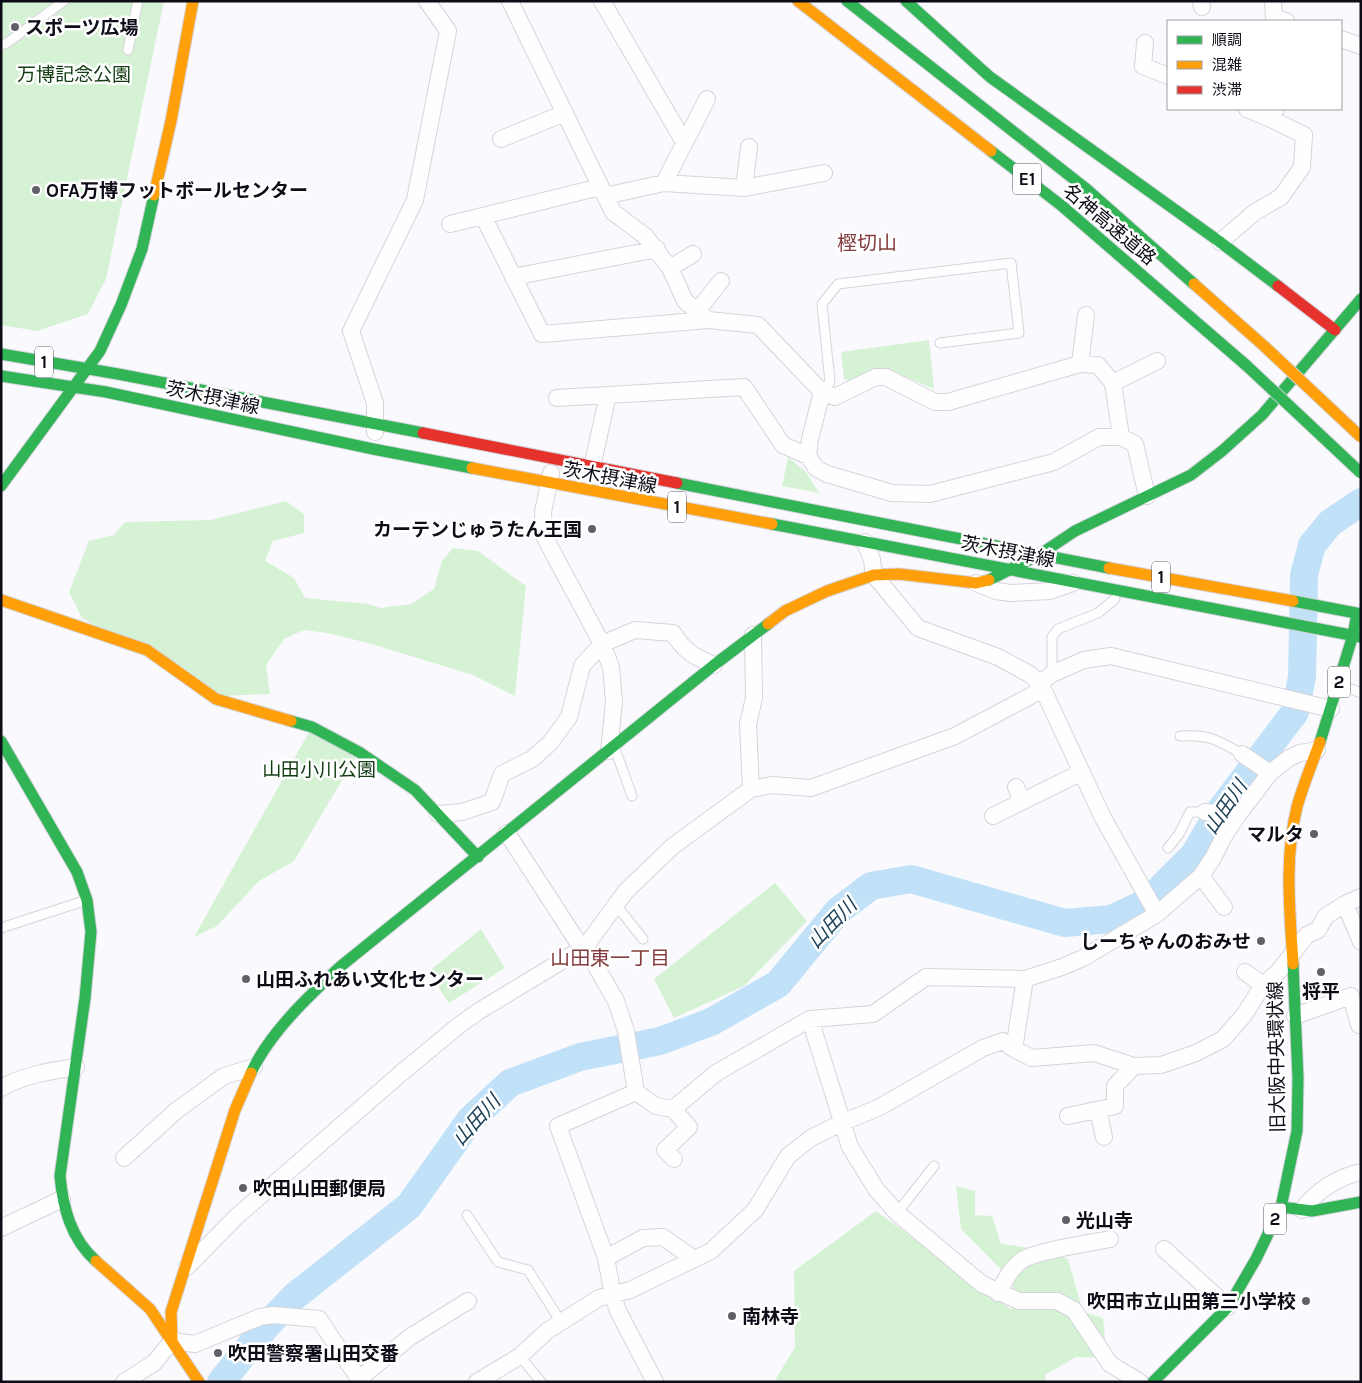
<svg xmlns="http://www.w3.org/2000/svg" width="1362" height="1383" font-family="Karla,'Noto Sans JP',sans-serif">
<style>
.green{fill:#d6f2d5}
.lines{fill:none;stroke-linecap:round;stroke-linejoin:round}
.river{stroke:#c0e1f7;stroke-width:28}
.lane-casing{stroke:#d5d4dc;stroke-width:11}
.street-casing{stroke:#d5d4dc;stroke-width:18}
.fast-casing{stroke:#d5d4dc;stroke-width:13}
.slow-casing{stroke:#d5d4dc;stroke-width:13}
.jam-casing{stroke:#d5d4dc;stroke-width:13}
.lane{stroke:#fefeff;stroke-width:9}
.street{stroke:#fefeff;stroke-width:16}
.fast{stroke:#30b455;stroke-width:11}
.slow{stroke:#ff9f0a;stroke-width:11}
.jam{stroke:#e5322d;stroke-width:11}
.fast-bridge-casing{stroke:#d5d4dc;stroke-width:13;stroke-linecap:butt}
.slow-bridge-casing{stroke:#d5d4dc;stroke-width:13;stroke-linecap:butt}
.fast-bridge{stroke:#30b455;stroke-width:11}
.slow-bridge{stroke:#ff9f0a;stroke-width:11}
.poi-dot{fill:#615f68;stroke:#fff;stroke-width:2}
.labels{text-anchor:middle;stroke-width:5;stroke-linejoin:round;paint-order:stroke}
.shield{fill:#fff;stroke:#56555d;stroke-width:1}
.shield-label{font-size:18px;font-weight:bold;fill:#0e0c17}
.poi-label{font-size:19px;font-weight:bold;fill:#0e0c17;stroke:#fff;text-anchor:start}
.park-label{font-size:19px;fill:#123c12;stroke:#fff}
.street-label{font-size:19px;fill:#0e0c17;stroke:#fff}
.neighbourhood-label{font-size:20px;fill:#843c3e;stroke:#fff}
.water-label{font-size:20px;font-style:italic;fill:#1e4358;stroke:#fff}
</style>
<rect width="100%" height="100%" fill="#faf9fe"/>
<path class="green" d="M1 1H164L106 279 88 314 37 331 1 325Z
M929 340 934 389 885 368 872 369 850 381 844 379 841 352Z
M788 457 806 472 819 493 782 486Z
M286 501 304 514V533L273 541 265 561 294 578 305 598 368 604 381 608 411 604 434 589 442 561 453 548 478 551 526 586 515 696 473 675 368 643 327 633 304 630 284 639 266 665 270 694 224 696 82 618 69 592 89 541 114 535 125 522 210 520Z
M312 727 359 752 294 861 259 881 217 926 194 937Z
M775 883 807 921 744 986 674 1018 654 979Z
M481 929 505 968 449 1003 428 972Z
M956 1186 975 1191V1215L992 1216 1001 1244 1040 1249 1068 1259 1083 1312 1103 1318 1107 1358 1076 1357 1045 1375 1046 1382H774L795 1347 794 1271 876 1211 1012 1310 1013 1282 961 1229Z"/>
<g class="lines">
<path class="river" d="M221 1382 268 1324 295 1296 409 1206 470 1120 510 1083 580 1057 660 1041 711 1022 778 984 838 911 871 886 911 879 1065 923 1111 919 1146 903 1194 855 1219 812 1295 712 1302 677 1304 575 1312 545 1330 523 1361 502"/>
<defs>
<path id="lane" d="M1 45 7 43 64 1
M128 50 138 1
M822 392 830 382 822 304 838 284 1011 263 1019 333 940 343
M1052 674V637L1058 629 1098 613 1115 599
M1351 689 1361 693
M1180 736C1209 734 1218 740 1242 754
M614 746 632 796
M1168 848 1179 834 1190 812H1205
M616 905 643 939
M1 928 87 900
M897 1213 934 1166
M467 1215 498 1262 528 1270 561 1322
M520 1356 541 1382"/>
<path id="street" d="M510 1 613 212 645 236 670 268 685 301 708 320 758 325 822 392 810 439 808 456 816 468 827 474 892 493 930 494 1054 462 1099 437H1121L1135 444 1147 496
M602 1 684 142
M1201 1 1202 7
M1273 1 1274 18 1286 21
M1341 39 1361 46
M1145 43 1143 66 1168 76
M1247 109 1271 119
M501 139 565 113
M664 183 707 99
M744 188 749 147
M605 196 664 183 744 188 824 173
M483 216 542 334 708 320
M450 224 600 187
M1220 242 1255 212 1281 197 1302 167 1304 135 1271 119 1276 109
M670 268 693 254
M513 277 657 249
M697 311 721 281
M1080 364 1086 315
M1113 383 1157 361
M822 392 835 397 876 377H886L935 402H948L1080 364 1098 365 1113 383 1121 437
M557 398 744 387 783 445 808 456
M375 432V403L351 331 415 200 448 31 427 1
M592 467 608 395
M551 473 543 512 544 536 602 644 611 667 614 702 609 751
M865 542 872 560 874 575 918 628 998 657 1031 675 1041 685 1103 818 1157 914
M976 583 996 591 1011 593 1050 591 1073 583
M1242 754 1270 773
M1016 787 1022 801
M751 789 748 724 754 698 753 635
M1205 812 1238 815
M438 814 462 812 492 802 502 774 532 759 550 743 569 717 582 666 602 644 635 630 673 633C685 652 693 656 714 665
M993 816 1082 772
M507 833 577 941 585 947 616 1001 626 1031 636 1092 558 1126 606 1258 613 1295 618 1311 655 1382
M1201 876 1224 907
M1345 904 1361 942
M1245 972 1263 985
M1295 1016 1351 996 1359 1025
M810 1019 850 1147 876 1189 897 1213 982 1284 1019 1301H1057L1074 1310 1110 1364 1140 1382
M1014 1049 1025 979
M1 1088C24 1075 50 1071 76 1067
M636 1092 656 1106 673 1109 716 1073 810 1019 873 1014 926 977 1025 979 1062 967 1083 958 1157 914 1201 876 1213 858 1224 836 1238 815 1270 773 1289 758 1300 753 1317 750
M673 1109 689 1127 665 1150 674 1159
M1098 1110 1104 1137
M1068 1116 1115 1106V1086L1134 1066
M124 1158 177 1110 224 1076 254 1067
M1302 1210C1315 1192 1339 1176 1361 1172
M1 1228 62 1199
M1164 1249 1228 1307
M606 1258 643 1238 663 1237 694 1259
M187 1267 236 1217 399 1075 458 1026 479 1011 585 947 626 891 673 846 751 789 772 785 811 788 955 736 1034 694 1045 679 1052 674 1084 660 1111 656 1331 709
M998 1293C1005 1281 1010 1269 1021 1261 1034 1251 1091 1243 1110 1239
M359 1379 410 1337 468 1301
M124 1382 154 1363 172 1341 195 1344 260 1317 273 1315 319 1319 361 1382
M477 1382 520 1356 547 1331 599 1298 630 1290 711 1251 755 1210 788 1156 811 1138 843 1122 878 1108 983 1048 1003 1041 1014 1049 1032 1058 1094 1053 1134 1066 1161 1065 1196 1053 1223 1039 1244 1015 1263 985 1278 972 1307 935 1318 930 1326 916 1345 904 1361 897"/>
<path id="fast" d="M847 1 1084 187 1194 284
M906 1 990 77 1220 242 1278 286
M991 151 1062 206 1247 366
M1 354 118 374 423 433
M1 376 106 392 373 449 472 468
M677 483C821 511 965 541 1109 568
M1 486 100 351 121 305 142 249 154 195
M772 524 1361 637
M989 580 1039 555 1075 531 1191 475 1222 451 1262 415 1361 299
M1293 601 1361 614
M291 721 312 727 359 752 415 790 478 857
M1 741 77 872 87 900 91 932 85 998 60 1176C63 1208 71 1239 96 1261
M1320 742 1353 635 1356 619
M251 1073C270 1032 309 996 341 966L714 665 768 624
M1281 1207 1312 1211 1361 1202
M1153 1382 1228 1307 1256 1259 1281 1207 1297 1131 1298 1078 1293 964"/>
<path id="slow" d="M798 1 991 151
M154 195 171 121 193 1
M1194 284 1264 346
M472 468 772 524
M1109 568 1293 601
M1 600 147 650 216 699 291 721
M768 624 785 611 827 591 874 575 899 574 976 583 989 580
M1293 964C1290 913 1284 858 1297 807 1303 785 1312 764 1320 742
M96 1261 150 1309 199 1382
M172 1341 171 1312 235 1110 251 1073"/>
<path id="jam" d="M1278 286 1335 330
M423 433 677 483"/>
</defs>
<use href="#lane" class="lane-casing"/>
<use href="#street" class="street-casing"/>
<use href="#fast" class="fast-casing"/>
<use href="#slow" class="slow-casing"/>
<use href="#jam" class="jam-casing"/>
<use href="#lane" class="lane"/>
<use href="#street" class="street"/>
<use href="#fast" class="fast"/>
<use href="#slow" class="slow"/>
<use href="#jam" class="jam"/>
<defs>
<path id="fast-bridge" d="M1247 366 1361 473"/>
<path id="slow-bridge" d="M1264 346 1361 437"/>
</defs>
<use href="#fast-bridge" class="fast-bridge-casing"/>
<use href="#slow-bridge" class="slow-bridge-casing"/>
<use href="#fast-bridge" class="fast-bridge"/>
<use href="#slow-bridge" class="slow-bridge"/>
</g>
<g class="poi-dot">
<circle cx="15" cy="27" r="5"/>
<circle cx="36" cy="190" r="5"/>
<circle cx="592" cy="529" r="5"/>
<circle cx="1314" cy="834" r="5"/>
<circle cx="1261" cy="941" r="5"/>
<circle cx="1321" cy="972" r="5"/>
<circle cx="246" cy="979" r="5"/>
<circle cx="243" cy="1188" r="5"/>
<circle cx="1066" cy="1220" r="5"/>
<circle cx="1306" cy="1301" r="5"/>
<circle cx="732" cy="1316" r="5"/>
<circle cx="218" cy="1353" r="5"/>
</g>
<g class="labels">
<g class="shield">
<rect x="1013" y="163.5" width="28" height="31" rx="4"/>
<rect x="35" y="346.5" width="18" height="31" rx="4"/>
<rect x="668" y="491.5" width="18" height="31" rx="4"/>
<rect x="1152" y="561.5" width="18" height="31" rx="4"/>
<rect x="1328" y="666.5" width="22" height="31" rx="4"/>
<rect x="1264" y="1203.5" width="22" height="31" rx="4"/>
</g>
<g class="shield-label">
<text x="1027" y="185">E1</text>
<text x="44" y="368">1</text>
<text x="677" y="513">1</text>
<text x="1161" y="583">1</text>
<text x="1339" y="688">2</text>
<text x="1275" y="1225">2</text>
</g>
<g class="poi-label">
<text x="25" y="34">スポーツ広場</text>
<text x="46" y="197">OFA万博フットボールセンター</text>
<text x="582" y="536" text-anchor="end">カーテンじゅうたん王国</text>
<text x="1304" y="841" text-anchor="end">マルタ</text>
<text x="1251" y="948" text-anchor="end">しーちゃんのおみせ</text>
<text x="256" y="986">山田ふれあい文化センター</text>
<text x="1321" y="998" text-anchor="middle">将平</text>
<text x="253" y="1195">吹田山田郵便局</text>
<text x="1076" y="1227">光山寺</text>
<text x="1296" y="1308" text-anchor="end">吹田市立山田第三小学校</text>
<text x="742" y="1323">南林寺</text>
<text x="228" y="1360">吹田警察署山田交番</text>
</g>
<g class="park-label">
<text x="74" y="81">万博記念公園</text>
<text x="319" y="776">山田小川公園</text>
</g>
<g class="street-label">
<text transform="translate(1110 224) rotate(40)" y="7">名神高速道路</text>
<text transform="translate(213 397) rotate(12)" y="7">茨木摂津線</text>
<text transform="translate(610 477) rotate(11)" y="7">茨木摂津線</text>
<text transform="translate(1008 551) rotate(11)" y="7">茨木摂津線</text>
<text transform="translate(1276 1057) rotate(-91)" y="7">旧大阪中央環状線</text>
</g>
<g class="neighbourhood-label">
<text x="867" y="250">樫切山</text>
<text x="610" y="965">山田東一丁目</text>
</g>
<g class="water-label">
<text transform="translate(1225 807) rotate(-56)" y="7">山田川</text>
<text transform="translate(832 923) rotate(-46)" y="7">山田川</text>
<text transform="translate(476 1120) rotate(-48)" y="7">山田川</text>
</g>
</g>
<rect width="1362" height="1383" fill="none" stroke="#0e0c17" stroke-width="5"/>
<rect x="1167" y="20" width="175" height="90" fill="#ffffff" stroke="#9f9ea2"/>
<rect x="1177" y="36" width="25" height="8" fill="#30b455" stroke="#9f9ea2"/>
<text x="1212" y="45" font-size="15" fill="#0e0c17">順調</text>
<rect x="1177" y="61" width="25" height="8" fill="#ff9f0a" stroke="#9f9ea2"/>
<text x="1212" y="70" font-size="15" fill="#0e0c17">混雑</text>
<rect x="1177" y="86" width="25" height="8" fill="#e5322d" stroke="#9f9ea2"/>
<text x="1212" y="95" font-size="15" fill="#0e0c17">渋滞</text>
</svg>
